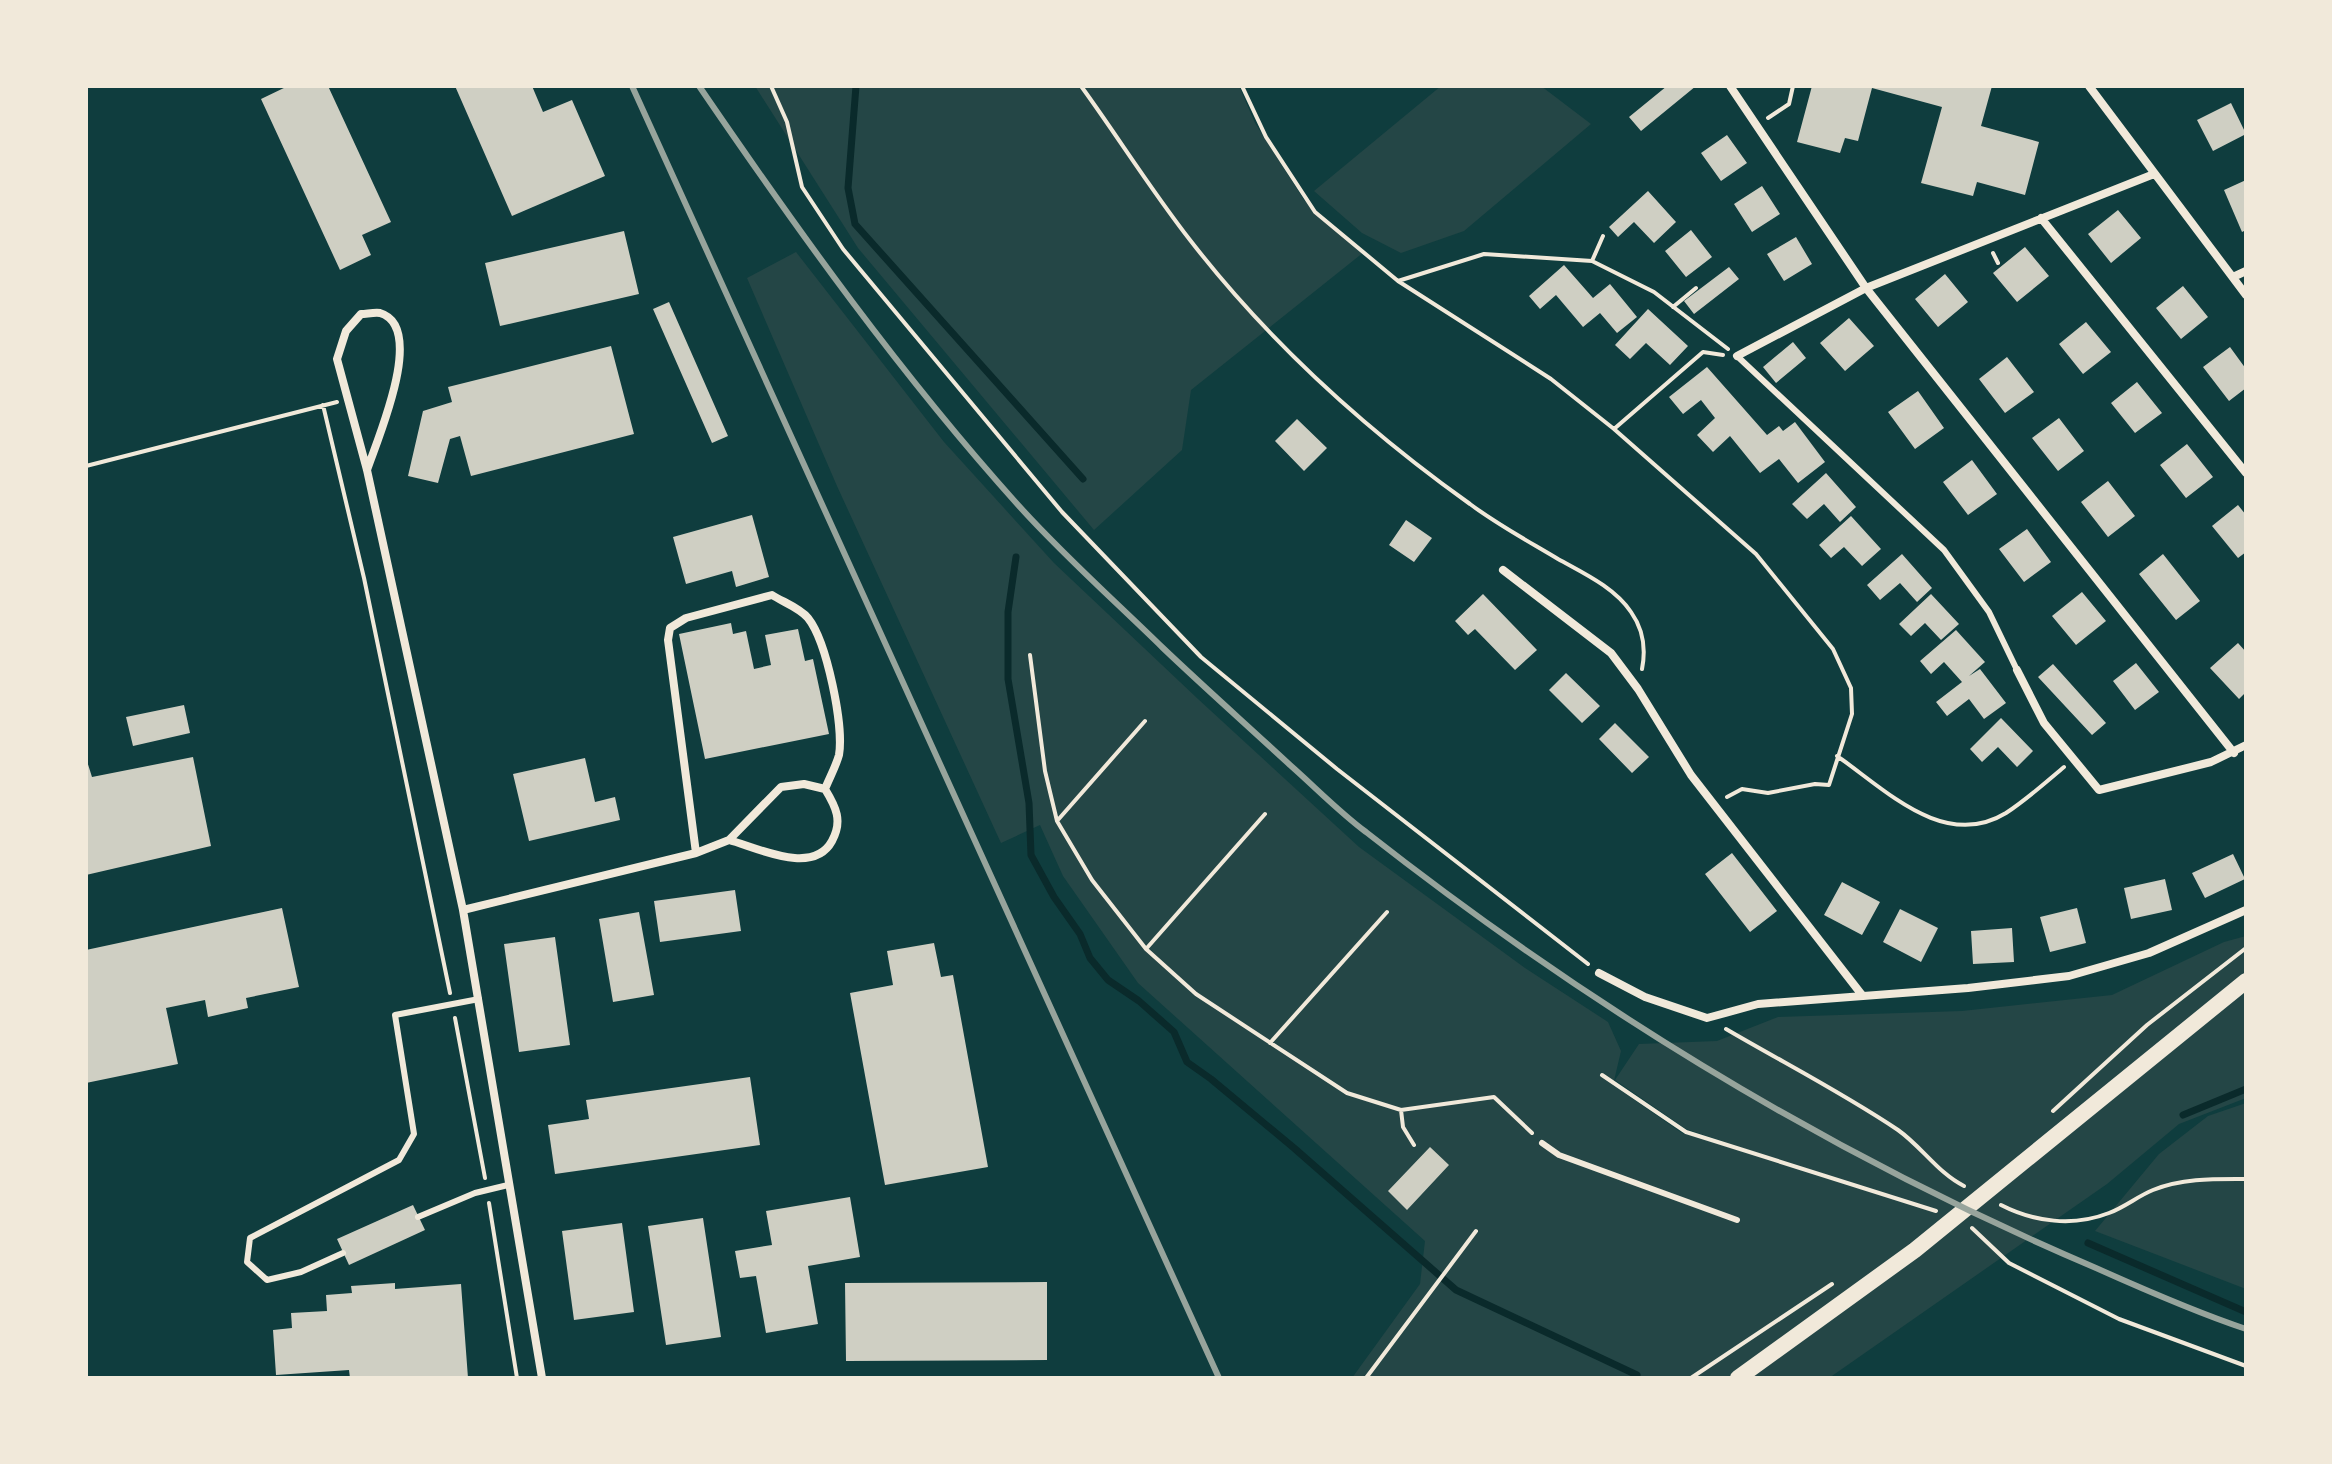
<svg xmlns="http://www.w3.org/2000/svg" width="2332" height="1464" font-family="'Source Sans 3',sans-serif">
<style>
.green{fill:#244646}
.lines{fill:none;stroke-linecap:round;stroke-linejoin:round}
.stream{stroke:#0a2a2b;stroke-width:7}
.building{fill:#cfcfc3}
.path{stroke:#f1e9da;stroke-width:4}
.service{stroke:#f1e9da;stroke-width:6}
.minor{stroke:#f1e9da;stroke-width:8}
.secondary{stroke:#f1e9da;stroke-width:16}
.rail{stroke:#97a49c;stroke-width:6}
</style>
<rect width="100%" height="100%" fill="#0f3d3e"/>
<path class="green" d="M755 86H1239L1255 123 1304 200 1364 252 1191 390 1182 450 1094 530 858 248Z
M1441 86H1541L1591 124 1464 231 1401 253 1362 233 1314 191Z
M796 252 944 442 1054 563 1198 699 1359 847 1525 968 1608 1022 1621 1051 1613 1085 1682 1133 1829 1177 1686 1129 1615 1080 1639 1044 1717 1041 1778 1017 1962 1011 2112 995 2224 942 2246 936V1098L2179 1124 2107 1184 1829 1378H1352L1420 1284 1425 1241 1138 983 1063 876 1040 825 1001 843 837 486 747 278Z
M2246 1103V1289L2095 1231 2159 1154 2208 1116Z"/>
<g class="lines">
<path class="stream" d="M856 86 848 188 855 224 1083 479
M1016 557 1008 612V679L1029 803 1031 855 1054 897 1080 934 1090 958 1108 980 1139 1001 1174 1032 1187 1062 1211 1079 1294 1148 1456 1290 1637 1375
M2183 1115 2246 1089
M2088 1243 2246 1312"/>
</g>
<path class="building" d="M288 86H328L391 222 362 235 371 255 340 270 261 99Z
M455 86H532L543 112 572 100 605 176 512 216Z
M1667 86H1696L1641 131 1629 117Z
M1812 86H1992L1981 126 2039 142 2025 195 1977 182 1973 196 1921 183 1942 107 1872 88 1858 141 1845 138 1840 153 1797 142Z
M2231 103 2246 134 2213 151 2197 120Z
M1727 135 1747 163 1721 181 1701 153Z
M2246 180V230L2242 232 2224 190Z
M1762 186 1780 214 1752 232 1734 204Z
M1648 191 1676 222 1654 243 1634 222 1618 237 1609 227Z
M2118 210 2141 238 2111 263 2088 234Z
M1691 230 1712 257 1686 277 1665 251Z
M624 231 639 294 500 326 485 263Z
M1796 237 1812 264 1784 281 1767 254Z
M2025 247 2049 276 2017 302 1993 273Z
M1564 265 1593 298 1610 284 1637 317 1617 333 1600 313 1583 327 1556 295 1540 309 1529 296Z
M1729 267 1739 279 1694 314 1684 301Z
M1945 274 1968 302 1938 327 1915 299Z
M2183 286 2208 317 2181 339 2156 308Z
M669 302 728 436 712 443 653 309Z
M1648 309 1688 346 1670 365 1646 343 1630 359 1615 345Z
M1849 318 1874 346 1845 371 1820 343Z
M2086 322 2111 352 2083 374 2059 344Z
M1793 342 1806 358 1776 383 1763 367Z
M611 346 634 434 471 476 460 436 450 439 438 483 408 476 423 411 452 402 448 387Z
M2230 347 2246 369V388L2229 401 2203 367Z
M2007 357 2034 392 2005 413 1979 379Z
M1707 367 1767 435 1779 426 1783 431 1795 422 1825 462 1798 483 1779 459 1760 473 1730 436 1713 452 1697 435 1715 418 1701 400 1683 414 1669 397Z
M2137 382 2162 413 2135 433 2111 403Z
M1918 391 1944 428 1915 449 1888 412Z
M2059 418 2084 451 2058 471 2032 438Z
M1297 419 1327 448 1304 471 1275 441Z
M2187 444 2213 477 2186 498 2160 465Z
M1972 460 1997 494 1968 515 1943 482Z
M1826 473 1856 507 1840 522 1824 504 1807 519 1792 504Z
M2108 481 2135 516 2108 537 2081 502Z
M2238 505 2246 515V552L2238 558 2212 526Z
M752 515 769 577 736 587 732 571 686 584 673 537Z
M1851 516 1881 549 1862 566 1844 547 1831 558 1819 545Z
M1406 520 1432 538 1414 562 1389 545Z
M2027 529 2051 562 2024 582 1999 549Z
M1902 554 1932 588 1917 602 1900 583 1880 600 1867 585Z
M2163 554 2200 601 2176 620 2139 574Z
M2082 592 2106 621 2076 645 2052 616Z
M1483 594 1537 650 1515 670 1475 629 1468 635 1455 621Z
M1931 594 1959 624 1941 640 1925 623 1911 636 1899 624Z
M731 623 733 634 746 631 754 669 771 665 765 635 798 629 805 661 813 659 829 734 705 759 679 634Z
M1956 630 1985 662 1969 676 1980 669 2006 703 1984 719 1969 699 1947 716 1936 702 1962 682 1944 662 1931 674 1920 661Z
M2238 643 2246 652V692L2239 699 2210 668Z
M2136 663 2159 692 2135 710 2113 681Z
M2053 664 2106 723 2092 735 2038 677Z
M1566 673 1600 706 1582 723 1549 690Z
M184 705 190 733 133 746 126 717Z
M2001 718 2033 751 2017 767 1998 747 1982 762 1970 749Z
M1615 723 1649 757 1632 773 1599 739Z
M193 757 211 846 86 875V758L92 777Z
M585 758 595 802 615 797 620 820 529 841 513 774Z
M1732 853 1777 911 1750 932 1705 874Z
M2233 854 2245 879 2205 898 2192 873Z
M2165 879 2172 910 2131 919 2124 888Z
M1842 882 1880 902 1862 935 1824 915Z
M735 890 741 931 660 942 654 901Z
M282 908 299 987 246 998 248 1008 208 1017 205 1000 166 1008 178 1064 86 1083V950Z
M2077 908 2086 943 2050 952 2040 917Z
M1900 909 1938 928 1921 962 1883 942Z
M639 912 654 995 613 1002 599 919Z
M2012 928 2014 962 1973 964 1971 931Z
M555 937 570 1045 519 1052 504 944Z
M934 943 941 977 953 975 988 1167 885 1185 850 993 893 985 887 951Z
M750 1077 760 1145 555 1174 548 1125 589 1119 586 1100Z
M1430 1147 1449 1165 1407 1210 1388 1191Z
M850 1197 860 1257 808 1266 818 1324 766 1333 756 1276 740 1278 735 1251 772 1245 766 1211Z
M413 1205 425 1230 349 1265 337 1239Z
M703 1218 721 1337 666 1345 648 1226Z
M622 1223 634 1312 574 1320 562 1231Z
M1047 1282V1360L846 1361 845 1283Z
M395 1283V1289L461 1284 468 1378H350L349 1370 276 1375 273 1330 292 1328 291 1313 327 1311 326 1295 352 1293 351 1286Z"/>
<g class="lines">
<path class="path" d="M771 86 787 122 802 187 843 249 1062 512 1201 657 1337 769 1588 964
M1081 86C1118 137 1151 190 1190 240 1269 342 1365 429 1470 504 1498 525 1528 541 1558 559 1583 573 1614 587 1631 612 1643 629 1646 649 1642 669
M1242 86 1266 137 1315 212 1398 281 1551 379 1614 429 1756 554 1833 649 1851 688 1852 714 1829 785 1815 784 1768 793 1742 789 1727 797
M1768 118 1789 104 1793 86
M1993 253 1998 263
M1592 261 1603 236
M1398 281 1484 254 1592 261 1654 292 1728 349
M1673 307 1696 288
M323 405 364 578 450 993
M1614 429 1703 352 1723 355
M86 466 337 402
M1030 655 1045 771 1057 821 1092 880 1146 949 1196 994 1347 1093 1401 1110 1494 1097 1532 1133
M1837 756C1885 789 1944 851 2006 813 2026 800 2045 783 2064 767
M1057 821 1145 721
M1146 949 1265 814
M455 1018 485 1178
M1726 1029C1784 1063 1843 1093 1898 1130 1922 1147 1938 1173 1964 1186
M1270 1043 1387 912
M1602 1075 1686 1132 1936 1211
M1401 1110 1403 1127 1414 1145
M2053 1111 2147 1025 2246 948
M489 1203 517 1378
M2001 1205C2034 1222 2073 1227 2109 1213 2125 1207 2138 1196 2153 1190 2183 1178 2215 1179 2246 1179
M1972 1228 2009 1263 2119 1319 2246 1366
M1366 1378 1476 1231
M1691 1378 1832 1284"/>
<path class="service" d="M1737 356 1944 550 1989 612 2017 670
M1542 1143 1559 1155 1737 1220
M418 1217 475 1193 508 1185
M343 1253 301 1272 267 1280 247 1262 250 1238 399 1160 414 1134 395 1015 479 999"/>
<path class="minor" d="M1730 86 1866 288 2234 753
M2089 86 2246 295
M2041 218 2246 473
M2233 277 2246 271
M1737 356 1866 288 2154 174
M367 470C377 440 427 327 380 313 375 312 366 314 361 314L346 331 337 359 367 470 463 910 542 1378
M1503 570 1611 653 1638 689 1691 775 1862 995
M2017 670 2044 723 2099 790 2211 762 2246 745
M696 853 668 640 670 628 686 618 772 595C783 602 800 608 808 618 827 642 844 726 839 755 836 766 829 779 825 789
M463 910 696 853 729 840 781 787 804 784 825 789C836 807 843 821 832 841 813 876 758 848 729 840
M1599 973 1645 997 1707 1018 1758 1004 1968 988 2069 976 2149 953 2246 910"/>
<path class="secondary" d="M1738 1378 1915 1250 2246 981"/>
<path class="rail" d="M632 86 1219 1378
M699 86C798 231 901 375 1019 506 1064 556 1115 601 1163 648 1205 688 1248 726 1290 765 1315 787 1339 812 1366 832 1589 1007 1835 1157 2096 1268 2145 1290 2195 1312 2246 1329"/>
</g>
<rect width="2332" height="1464" fill="none" stroke="#f1e9da" stroke-width="176"/>
</svg>
